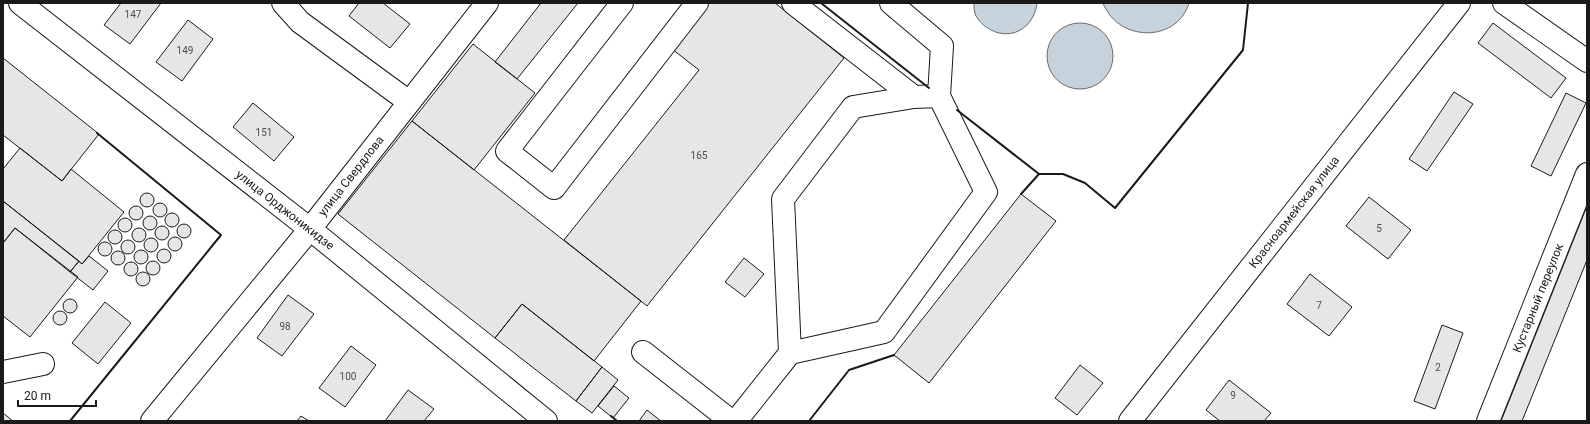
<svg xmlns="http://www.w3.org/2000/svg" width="1590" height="424" font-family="Roboto,sans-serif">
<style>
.water{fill:#c6d2dc;stroke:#6a6a6a}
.building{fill:#e6e6e6;stroke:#1a1a1a}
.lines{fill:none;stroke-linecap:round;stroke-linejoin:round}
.minor-casing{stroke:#1a1a1a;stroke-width:24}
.minor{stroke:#fff;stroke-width:22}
.wall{stroke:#1a1a1a;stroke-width:2}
.labels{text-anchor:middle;stroke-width:3;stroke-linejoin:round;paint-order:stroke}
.number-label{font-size:10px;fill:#4d4d4d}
.street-label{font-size:12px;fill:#1a1a1a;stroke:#fff}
</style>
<rect width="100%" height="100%" fill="#fff"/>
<path class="water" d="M974 3H1037C1034 29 1009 43 986 27 983 25 978 20 976 16 974 12 974 7 974 3Z
M1103 3H1189C1178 39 1130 42 1109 14 1107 10 1104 7 1103 3Z
M1047 56a33 33 0 1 1 66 0a33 33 0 1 1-66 0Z"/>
<path class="building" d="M121 3H161L130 44 104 25Z
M359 3H383L410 24 390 48 349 16Z
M541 3H578L517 79 495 62Z
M708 3H775L844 58 647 306 564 240 699 70 672 49Z
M188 20 213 39 182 81 156 62Z
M1493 23 1566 78 1551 98 1478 43Z
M473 44 535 93 474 170 412 121Z
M3 58 99 134 62 181 3 135Z
M1454 92 1473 104 1427 171 1409 159Z
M1566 93 1586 103 1551 176 1531 166Z
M253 103 294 137 274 161 233 127Z
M412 121 641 301 594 361 522 304 495 338 338 214Z
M20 148 62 181 71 169 124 212 82 264 3 201V169Z
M140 200a7 7 0 1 1 14 0a7 7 0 1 1-14 0Z
M1021 194 1056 221 929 383 894 355Z
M1369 197 1411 230 1388 259 1346 226Z
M3 201 79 261 70 272 15 228 3 243Z
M153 210a7 7 0 1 1 14 0a7 7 0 1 1-14 0Z
M1587 206V260L1522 421H1501Z
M129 213a7 7 0 1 1 14 0a7 7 0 1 1-14 0Z
M165 220a7 7 0 1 1 14 0a7 7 0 1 1-14 0Z
M143 223a7 7 0 1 1 14 0a7 7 0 1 1-14 0Z
M118 225a7 7 0 1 1 14 0a7 7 0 1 1-14 0Z
M177 231a7 7 0 1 1 14 0a7 7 0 1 1-14 0Z
M155 233a7 7 0 1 1 14 0a7 7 0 1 1-14 0Z
M15 228 78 277 30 337 3 316V243Z
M132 235a7 7 0 1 1 14 0a7 7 0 1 1-14 0Z
M108 237a7 7 0 1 1 14 0a7 7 0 1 1-14 0Z
M168 244a7 7 0 1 1 14 0a7 7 0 1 1-14 0Z
M144 245a7 7 0 1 1 14 0a7 7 0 1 1-14 0Z
M121 247a7 7 0 1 1 14 0a7 7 0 1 1-14 0Z
M98 249a7 7 0 1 1 14 0a7 7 0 1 1-14 0Z
M157 256a7 7 0 1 1 14 0a7 7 0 1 1-14 0Z
M134 257a7 7 0 1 1 14 0a7 7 0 1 1-14 0Z
M111 258a7 7 0 1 1 14 0a7 7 0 1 1-14 0Z
M89 256 108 271 93 290 70 272 79 261 82 264Z
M744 258 764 274 745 297 725 282Z
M146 268a7 7 0 1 1 14 0a7 7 0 1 1-14 0Z
M124 269a7 7 0 1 1 14 0a7 7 0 1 1-14 0Z
M136 279a7 7 0 1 1 14 0a7 7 0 1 1-14 0Z
M1310 274 1352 307 1329 336 1287 304Z
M288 295 314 314 282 356 257 338Z
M63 306a7 7 0 1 1 14 0a7 7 0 1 1-14 0Z
M105 302 131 323 98 364 72 343Z
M522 304 602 367 576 401 495 338Z
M53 318a7 7 0 1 1 14 0a7 7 0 1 1-14 0Z
M1442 325 1463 333 1435 409 1414 401Z
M351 346 376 365 345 407 319 388Z
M1080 365 1103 383 1077 415 1055 398Z
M602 367 618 380 592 413 576 401Z
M1229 380 1271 413 1264 421H1220L1206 410Z
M614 386 629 398 613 418 598 406Z
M408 390 434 409 424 421H385Z
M647 410 661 421H639Z
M3 413 13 421H3Z
M301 416 309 421H297Z"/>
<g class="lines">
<defs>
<path id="minor" d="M20 3 310 229 546 421
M283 3 300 22 409 102
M622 3 507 151 554 188 697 3
M793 3 914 97
M1504 3 1587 61
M643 352 731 421
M790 353 884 332 986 192 939 96
M3 372 43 364
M152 421 310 229 487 3
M736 421 790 353 783 199 853 107 914 97 939 96 942 46 891 3
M1130 421 1459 3
M1488 421 1587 174"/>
</defs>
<use href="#minor" class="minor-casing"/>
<use href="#minor" class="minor"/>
<path class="wall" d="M821 3 929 88
M957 110 1039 174
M1021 194 1039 174H1063L1085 183 1115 208 1243 50 1248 3
M611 416 617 421
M70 421 221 235 97 133
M809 421 849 370 894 355"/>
</g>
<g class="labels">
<g class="number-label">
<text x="133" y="18">147</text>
<text x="185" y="54">149</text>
<text x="264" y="136">151</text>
<text x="699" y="159">165</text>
<text x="1379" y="232">5</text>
<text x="1319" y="309">7</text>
<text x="285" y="330">98</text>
<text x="1438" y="371">2</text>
<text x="348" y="380">100</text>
<text x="1233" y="399">9</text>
</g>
<g class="street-label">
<text transform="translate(351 176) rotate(-52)" y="4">улица Свердлова</text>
<text transform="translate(285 210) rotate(38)" y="4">улица Орджоникидзе</text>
<text transform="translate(1294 212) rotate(-52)" y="4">Красноармейская улица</text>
<text transform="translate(1538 298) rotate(-68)" y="4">Кустарный переулок</text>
</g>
</g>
<rect width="1590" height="424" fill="none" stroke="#1a1a1a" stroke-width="8"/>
<path d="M18 400v6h78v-6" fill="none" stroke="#1a1a1a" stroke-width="2"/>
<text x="24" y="400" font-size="12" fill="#1a1a1a" stroke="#ffffff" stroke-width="3" paint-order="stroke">20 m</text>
</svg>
